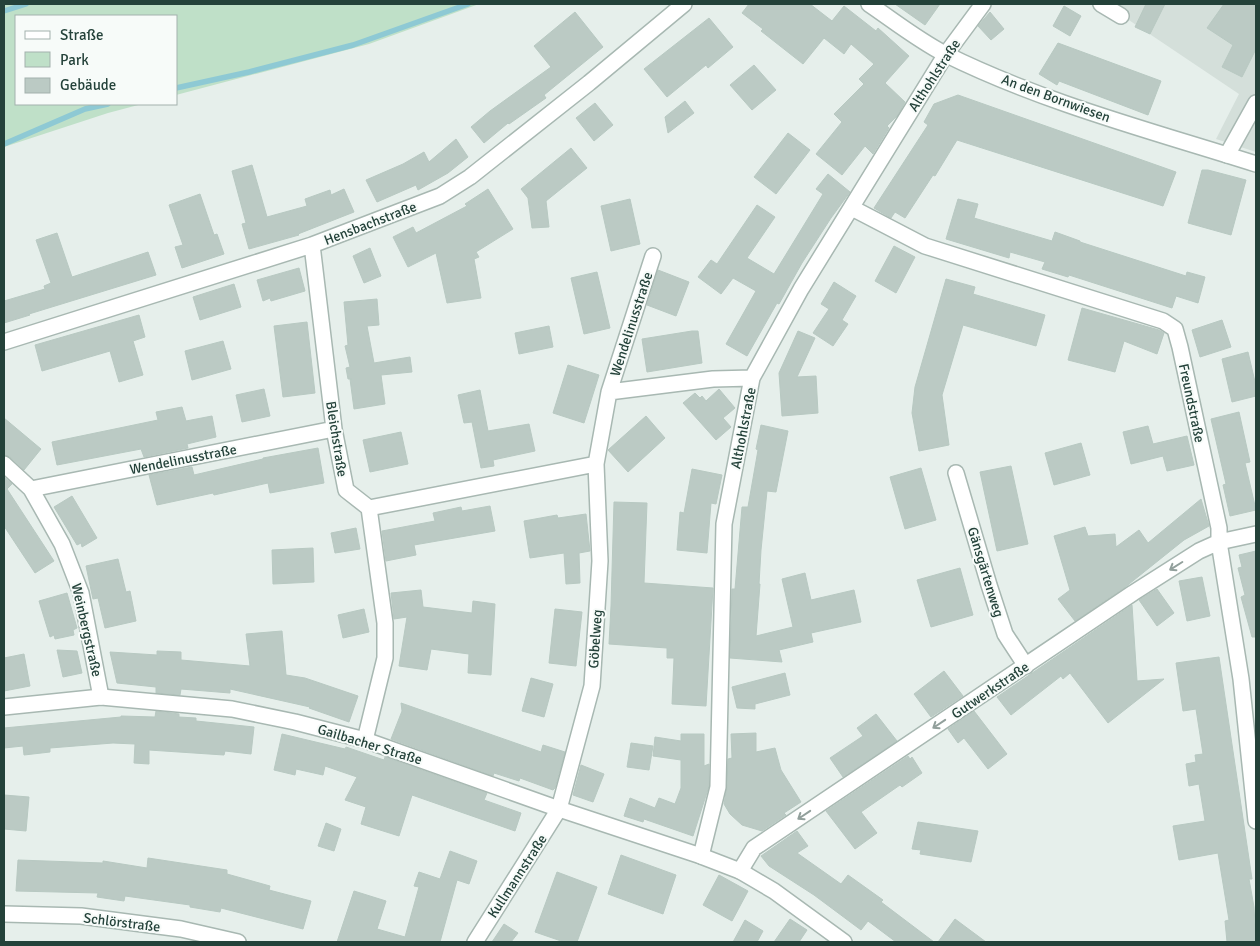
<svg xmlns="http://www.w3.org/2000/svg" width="1260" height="946" font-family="Signika,sans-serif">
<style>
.built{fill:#d4dfda}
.green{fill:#bfe0c8}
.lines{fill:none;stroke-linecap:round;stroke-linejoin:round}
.stream{stroke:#8ec9d4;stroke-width:5.5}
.building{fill:#bbcac4;stroke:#b8c9c2}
.minor-casing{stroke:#a8b8b2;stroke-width:18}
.tertiary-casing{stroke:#a8b8b2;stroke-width:18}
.minor{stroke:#fff;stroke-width:15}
.tertiary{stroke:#fff;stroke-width:15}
.oneway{stroke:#92a09c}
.labels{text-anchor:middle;stroke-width:4;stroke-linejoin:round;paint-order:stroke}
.street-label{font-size:14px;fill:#24423a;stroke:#f7fbf9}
</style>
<rect width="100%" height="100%" fill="#e6efeb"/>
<path class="built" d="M1105 4H1256V152L1216 139 1239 94Z"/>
<path class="green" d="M4 4H479L369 44 176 95V16H16V104H142L108 113 4 147Z"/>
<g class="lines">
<path class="stream" d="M4 11 26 4
M176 88 249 72 353 45 468 4
M4 144 85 109 108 104"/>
</g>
<path class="building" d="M749 4H810L832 21 844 6 876 31 878 28 909 56 885 83 905 102 898 115 887 126 889 128 873 154 865 146 842 175 816 154 842 122 834 114 864 84 859 79 874 64 851 44 844 54 824 38 803 64 761 31 763 29 742 13Z
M895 4H940L925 25Z
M1146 4H1165L1150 34 1135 27Z
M1224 4H1256V49L1242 77 1222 67 1233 45 1207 28Z
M1064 6 1081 16 1070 36 1053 26Z
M575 12 603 47 544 95 546 98 509 124 508 123 484 143 471 127 490 111 551 67 534 46Z
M990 12 1004 29 991 40 978 26Z
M709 18 733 47 708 68 706 65 667 97 644 69Z
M1058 43 1161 81 1148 115 1059 81 1057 85 1039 74Z
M754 65 776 90 752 110 730 85Z
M958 95 1176 172 1163 206 957 140 935 176 933 175 905 218 895 212 891 218 874 208 928 125 924 122 934 104Z
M685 101 694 113 668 133 665 117Z
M595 103 613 125 594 141 576 118Z
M788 133 810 150 776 194 754 177Z
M456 139 468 157 448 173 418 190 416 185 377 202 366 180 403 164 424 152 429 162Z
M571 148 587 168 546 201 549 227 532 228 528 198 521 189Z
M252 165 267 217 307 206 305 199 330 190 331 195 344 189 354 212 298 234 299 235 249 249 242 224 246 223 232 171Z
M1202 170H1208L1246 180 1231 235 1188 223Z
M828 174 850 192 831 218 802 263 779 304 777 303 747 356 726 344 756 291 733 278 721 294 698 277 711 260 717 264 757 205 775 217 747 258 774 274 823 194 816 189Z
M488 189 513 229 476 252 479 257 474 259 481 298 447 303 436 253 408 267 393 237 413 227 416 233 467 206 465 204Z
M200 194 214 235 217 234 224 254 182 268 175 247 183 245 169 205Z
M630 199 640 244 611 251 601 206Z
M958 199 978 204 974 218 1052 241 1055 232 1080 241V242L1186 276 1187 272 1205 277 1198 303 1176 296 1172 308 1069 275 1068 277 1042 269 1045 262 1010 252 1009 258 946 239Z
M57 233 72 277 148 252 156 275 29 314 30 315 4 323V301L45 289 44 286 51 283 36 240Z
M894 246 915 257 896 293 875 281Z
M370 248 381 276 364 283 353 256Z
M299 268 305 291 271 301 270 298 263 301 257 280Z
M658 270 689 282 676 316 647 305Z
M597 272 610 328 584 334 571 278Z
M946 279 975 287 973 294 1045 315 1036 346 963 325 942 395 949 445 919 451 912 413 915 387Z
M834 282 856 296 842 320 848 324 833 346 813 333 829 309 821 304Z
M234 284 241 307 200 320 193 297Z
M377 299 379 325 367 326 374 363 410 357 412 372 381 375 385 404 354 409 350 379H352H348L346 368 350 367 345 346 348 345 344 302Z
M1082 308 1159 330 1164 333 1157 354 1124 341 1115 372 1068 360Z
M139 315 145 337 133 341 143 375 119 382 110 351 42 371 35 345Z
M1222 320 1231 347 1200 357 1192 330Z
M307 322 315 393 283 397 274 326Z
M549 326 553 347 519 354 515 333Z
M692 331H698L702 363 647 372 642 339Z
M798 331 815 338 797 377 816 376 818 413 782 416 779 373Z
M223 341 231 369 192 380 185 351Z
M1248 352 1256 386V396L1232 402 1222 359Z
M568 365 599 375 584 423 553 413Z
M264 389 270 416 242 422 236 395Z
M719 389 735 408 723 418 731 427 716 440 683 403 695 393 700 398 702 396 706 401Z
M480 390 488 431 529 424 535 451 493 460 494 466 481 468 472 422 464 423 458 395Z
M182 407 186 421 212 416 216 437 187 444 188 448 144 457 141 449 57 465 52 442 158 420 156 412Z
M1239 412 1250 462 1245 463 1256 510 1230 516 1223 485 1226 484 1211 419Z
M646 416 665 438 628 472 608 450Z
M4 418 41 449 24 470 10 457 4 455Z
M761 425 788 431 776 492 767 491 761 550 759 584H760L756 636 793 627 782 579 805 573 811 600 854 590 861 622 811 633 813 642 779 650 782 662 730 658 732 589H735L742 507H748L758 450 756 449Z
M1148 426 1153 444 1187 436 1194 465 1167 471 1163 456 1131 464 1123 432Z
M401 432 408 464 370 472 363 440Z
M1081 443 1090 475 1054 485 1045 453Z
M318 448 324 483 270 493 268 483 214 495 213 493 157 505 149 475 192 467 194 475 263 459V458Z
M1011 466 1028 544 997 551 980 472Z
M921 468 936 520 905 529 890 477Z
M692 469 722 475 716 504 711 503 707 553 677 550 680 512 684 513Z
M4 477 12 484 7 489 54 561 35 573 4 526Z
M72 496 97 538 82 547 81 543 77 545 54 507Z
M1201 499 1209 526 1184 540 1124 588 1075 621 1058 599 1070 590 1054 536 1085 527 1088 536 1115 534 1116 547 1139 530 1148 543Z
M614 502 647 503 644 583 713 588 706 706 672 704 674 658H667V648L609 644 611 606Z
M490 506 495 531 414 545 416 555 386 561 382 531 435 521 433 513 461 507 462 511Z
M586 514 590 551 579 553 580 583 566 584 564 553 530 558 524 521 557 515 558 518Z
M356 528 360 549 335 553 331 533Z
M313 548 314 582 273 584 272 550Z
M1256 551V637H1252L1241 597 1245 595 1238 568 1242 567 1239 555Z
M118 559 126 592 130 591 136 621 105 628 98 598 93 599 86 566Z
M960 568 973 615 931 627 917 580Z
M1202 577 1210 616 1187 621 1179 581Z
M1157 589 1174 613 1157 626 1139 600Z
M421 590 423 607 472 613 473 601 495 604 491 675 468 673 469 654 431 649 427 670 399 666 407 617 394 619 391 593Z
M67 593 77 628 73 630 74 635 55 639 54 635 50 637 39 601Z
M1132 605 1137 681 1164 679 1108 723 1070 673 1063 679 1061 676 1011 715 997 697Z
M364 609 369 632 343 638 338 615Z
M555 609 582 612 576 666 549 663Z
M282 631 286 675 305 678 358 696 349 722 309 708 310 707 230 689V693L181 689 180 695 156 693V687L117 683 110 652 157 655V651L181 652V660L250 666 246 634Z
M57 650 77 651 82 673 63 677Z
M24 654 30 686 4 691V658Z
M1219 657 1252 879H1249L1254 907 1256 942H1227L1225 921 1229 920 1218 853 1179 860 1173 826 1205 821 1199 784 1189 786 1186 764 1196 762 1195 755 1203 754 1196 709 1183 711 1176 663Z
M944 671 963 696 931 717 914 694Z
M785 673 790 695 755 704V709L737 708 732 687Z
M531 678 553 684 544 717 522 711Z
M401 703 541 752 543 745 565 752 555 788 553 790 520 778 519 781 494 773 493 776 391 739 402 711Z
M156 711 179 714V717L196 718V721L254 727 251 754 225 751 224 755 149 750V764L134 763 135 744 113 743 50 748V752L24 755 23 746 4 748V728L121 717V716L155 717Z
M974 711 1007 754 988 769 964 738 958 743 948 729Z
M876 714 897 741 843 777 830 758 863 736 857 728Z
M756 733V752L775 748 781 770 801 802 784 813 786 815 762 831 742 825 730 814 724 804 727 787 728 759 732 758 731 734Z
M282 734 345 749 346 747 384 760 385 757 487 793 484 800 521 813 515 831 412 795 399 836 361 824 366 807 345 800 357 777 325 766 323 775 296 769 295 775 274 770Z
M681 734H704V766L709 764V786L693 836 644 819 643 822 624 816 630 798 655 808 659 798 675 804 681 788V760L653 756 655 737 681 741Z
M631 743 653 746 649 770 627 767Z
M908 756 910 759 912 757 922 773 902 787 900 785 861 812 877 833 855 849 826 811Z
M581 765 604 774 593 802 573 795Z
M4 795 29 797 26 831 4 829Z
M918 822 978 831 971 862 920 854 921 850 912 849Z
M326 823 341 829 334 851 318 846Z
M797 831 808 846 797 853 841 884 848 875 883 900 881 902 934 942H896L868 921 861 930 814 895 769 866 761 856Z
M450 851 477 861 469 884 457 880 440 942H337L354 891 386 901 377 929 405 937 419 887 414 886 419 872 440 879Z
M621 855 676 875 663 914 608 894Z
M148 858 227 870V874L270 886 269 890 311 901 303 929 221 908 220 912 190 907V905L125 896 124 901 97 897 98 893 16 891 18 860 103 863V861L147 868Z
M557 872 597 887 577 942H564L535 932Z
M719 875 748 891 732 921 703 905Z
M790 919 807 930 799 942H774Z
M955 919 986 942H938Z
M745 920 763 931 757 942H733Z
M504 924 518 933 511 942H492Z"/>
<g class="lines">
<defs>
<path id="minor" d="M1101 4 1121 16
M1227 155 1256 103
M852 208 925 246 1163 321 1175 329 1180 347 1219 528V542L1241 679 1256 821
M312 245 334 429 346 490 369 508 385 623V658L365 740
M4 342 312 245 440 196 470 177 589 83 684 4
M609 392 653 256
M4 464 31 489 62 544 81 593 101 697
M956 473 989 585 1005 634 1026 666
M31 489 334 429
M369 508 596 464 609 392 713 379 752 378
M701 856 718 787 724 524 752 378 801 289 946 54 983 4
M740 871 754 848 1133 593 1199 551 1219 542 1256 534
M4 914 81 916 181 929 238 942
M475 942 559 809 592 686 600 561 596 464"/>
<path id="tertiary" d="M869 4C894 21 918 40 945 54 1044 103 1152 131 1256 164
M4 707 101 697 232 709 295 722 365 740 559 809 701 856 740 871 774 891 844 942"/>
</defs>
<use href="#minor" class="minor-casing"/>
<use href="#tertiary" class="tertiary-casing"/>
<use href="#minor" class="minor"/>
<use href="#tertiary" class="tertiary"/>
</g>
<defs><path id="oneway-shaft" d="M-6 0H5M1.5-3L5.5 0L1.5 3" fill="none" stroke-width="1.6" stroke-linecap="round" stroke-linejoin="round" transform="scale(1.25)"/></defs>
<g class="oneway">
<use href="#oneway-shaft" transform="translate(1176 566) rotate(148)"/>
<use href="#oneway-shaft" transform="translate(939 724) rotate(146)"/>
<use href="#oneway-shaft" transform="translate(804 815) rotate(146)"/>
</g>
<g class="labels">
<g class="street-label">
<text transform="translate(934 75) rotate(-57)" y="5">Althohlstraße</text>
<text transform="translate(1056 98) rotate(20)" y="5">An den Bornwiesen</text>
<text transform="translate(370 223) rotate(-21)" y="5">Hensbachstraße</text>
<text transform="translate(631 324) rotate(-72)" y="5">Wendelinusstraße</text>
<text transform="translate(1192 403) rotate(78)" y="5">Freundstraße</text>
<text transform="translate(743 428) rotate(-79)" y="5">Althohlstraße</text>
<text transform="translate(337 439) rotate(81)" y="5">Bleichstraße</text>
<text transform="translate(183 459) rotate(-11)" y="5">Wendelinusstraße</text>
<text transform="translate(986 572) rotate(73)" y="5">Gänsgärtenweg</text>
<text transform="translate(87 630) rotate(77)" y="5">Weinbergstraße</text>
<text transform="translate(595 639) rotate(-86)" y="5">Göbelweg</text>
<text transform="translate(990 690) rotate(-34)" y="5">Gutwerkstraße</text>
<text transform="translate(370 744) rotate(17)" y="5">Gailbacher Straße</text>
<text transform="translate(517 876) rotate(-57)" y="5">Kullmannstraße</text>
<text transform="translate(122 922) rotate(7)" y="5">Schlörstraße</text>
</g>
</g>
<rect width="1260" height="946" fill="none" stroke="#24423a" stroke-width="10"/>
<rect x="15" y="15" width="162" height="90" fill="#f7fbf9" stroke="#a3b1ad"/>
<rect x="25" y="31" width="25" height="8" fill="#ffffff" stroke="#a3b1ad"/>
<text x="60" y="40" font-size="15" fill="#24423a">Straße</text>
<rect x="25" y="52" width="25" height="15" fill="#bfe0c8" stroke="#a3b1ad"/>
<text x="60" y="65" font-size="15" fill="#24423a">Park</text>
<rect x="25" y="78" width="25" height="15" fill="#bbcac4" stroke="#a3b1ad"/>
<text x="60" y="90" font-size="15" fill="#24423a">Gebäude</text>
</svg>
